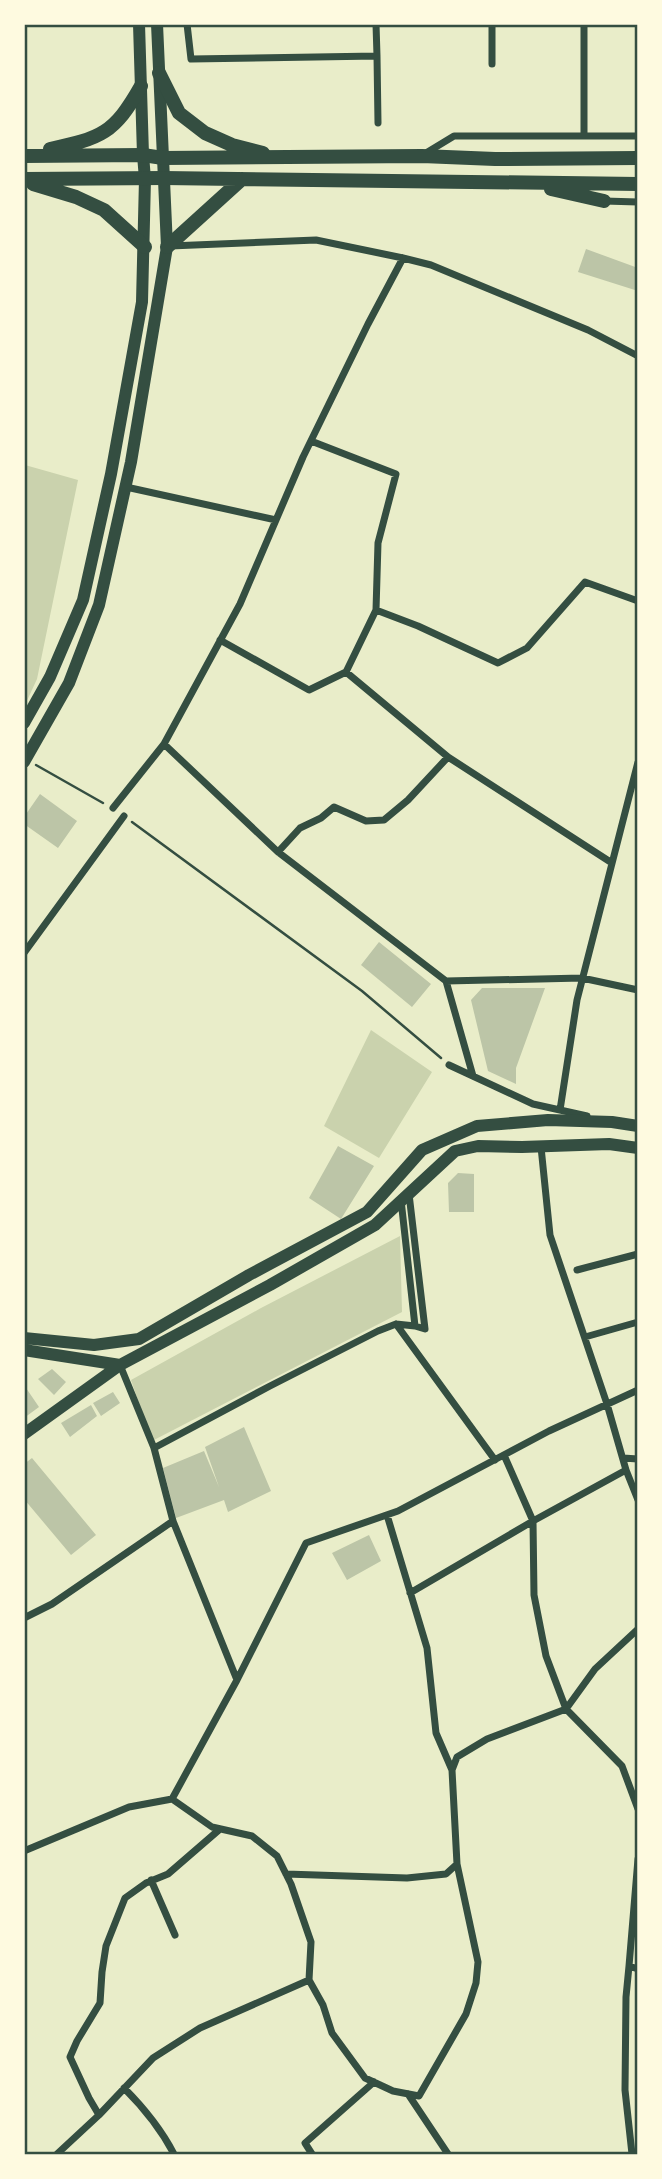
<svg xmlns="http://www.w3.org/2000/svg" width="662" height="2179" font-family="'DM Sans',sans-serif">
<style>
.green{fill:#cad2ad}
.building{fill:#bcc5a7}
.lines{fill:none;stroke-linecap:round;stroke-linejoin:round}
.path{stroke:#344e41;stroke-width:2.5}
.minor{stroke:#344e41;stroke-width:7}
.secondary{stroke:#344e41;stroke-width:12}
.trunk{stroke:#344e41;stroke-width:14}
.neatline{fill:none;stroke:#344e41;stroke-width:2.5}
</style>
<rect width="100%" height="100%" fill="#e9edc9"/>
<path class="green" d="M25 465 78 480 37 679 25 705Z
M371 1030 432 1072 379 1158 324 1126Z
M400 1236 402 1312 152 1441 131 1380 261 1308Z"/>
<path class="building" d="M586 249 638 268V291L578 272Z
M40 794 77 821 58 848 24 824V817Z
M379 942 431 984 412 1007 361 965Z
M482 988H545L516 1068V1084L488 1071 471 1000Z
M338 1146 374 1166 341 1219 309 1198Z
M458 1173 474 1174V1212H449L448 1183Z
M52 1369 66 1382 54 1395 38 1379Z
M24 1385 39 1407 24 1418Z
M113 1392 120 1403 101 1416 93 1403Z
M91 1405 97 1416 70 1437 61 1423Z
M244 1427 271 1491 228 1512 224 1500 176 1518 163 1468 204 1451 219 1487 205 1447Z
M32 1458 96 1535 71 1555 24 1499V1464Z
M369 1535 381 1561 347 1580 332 1553Z"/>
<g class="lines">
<path class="path" d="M36 765 103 803
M132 822 362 991 441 1058"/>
<path class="minor" d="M187 24 191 59 377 56 378 123
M376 24 377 56
M492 24V64
M584 134V24
M426 153 454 136H638
M604 201 638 202
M170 246 316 240 403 258 431 265 588 330 638 356
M311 441 396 474 378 543 376 610 418 626 498 663 527 648 585 582 638 601
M126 487 276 520
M220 640 309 690 346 672 376 610
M346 672 448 757 612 863
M164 744 278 852 300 828 321 818 334 807 366 821 384 820 408 800 448 757
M113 808 164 744 240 604 303 457 368 324 403 258
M278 852 446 981 582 978 638 990
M24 953 124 816
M446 981 473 1076
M449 1065 533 1104 587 1116
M560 1110 577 1000 638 762
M541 1147 550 1235 607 1404 626 1470 638 1500
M409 1194 425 1329 415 1326
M577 1270 638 1254
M396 1324 495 1460
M585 1337 638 1322
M154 1448 270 1386 378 1331 396 1324 415 1326 401 1200
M504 1455 533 1521 534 1595 546 1656 566 1709 622 1766 638 1809
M623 1458 638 1459
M387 1515 427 1648 436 1733 452 1770
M410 1593 533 1521 626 1470
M24 1618 52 1604 173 1521 154 1448 120 1365
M237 1680 306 1543 398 1511 549 1431 638 1390
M172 1799 237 1680 173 1521
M24 1851 129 1807 172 1799 212 1827 252 1836 277 1856 291 1884 311 1942 309 1980 200 2028 153 2058 99 2115 57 2154
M638 1859 629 1966 638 1969
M286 1874 407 1878 446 1874 457 1864 452 1770 457 1757 487 1739 566 1709 595 1669 638 1629
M151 1880 175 1935
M629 1966 626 1997 625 2090 632 2154
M309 1980 323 2005 332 2033 365 2078 393 2091 419 2096 466 2014 476 1983 478 1962 457 1864
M124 2088C144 2108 161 2129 174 2154
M408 2094 448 2154
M99 2115 89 2098 70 2057 77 2041 100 2003 102 1972 106 1946 125 1898 146 1883 168 1874 220 1829
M312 2154 305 2143 374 2082"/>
<path class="secondary" d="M24 723 50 677 83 600 111 474 142 302 145 179 143 155 139 24
M24 762 69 683 99 605 131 462 167 247 157 24
M24 1338 94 1345 139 1339 249 1275 367 1212 422 1150 477 1126 548 1120 612 1122 638 1126
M24 1350 120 1365
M24 1434 120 1365 270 1285 375 1225 455 1151 478 1146 522 1147 609 1144 638 1148"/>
<path class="trunk" d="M159 73 179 113 205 133 232 145 263 153
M50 149C101 138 114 134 141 86
M24 156 143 155 163 158 422 156 495 159 638 158
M24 179 164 178 638 184
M33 184 76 197 104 210 145 247
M551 189 604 201
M167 247 242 179"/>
</g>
<rect width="662" height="2179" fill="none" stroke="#fefae0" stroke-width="52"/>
<rect x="26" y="26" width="610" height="2127" class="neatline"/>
</svg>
